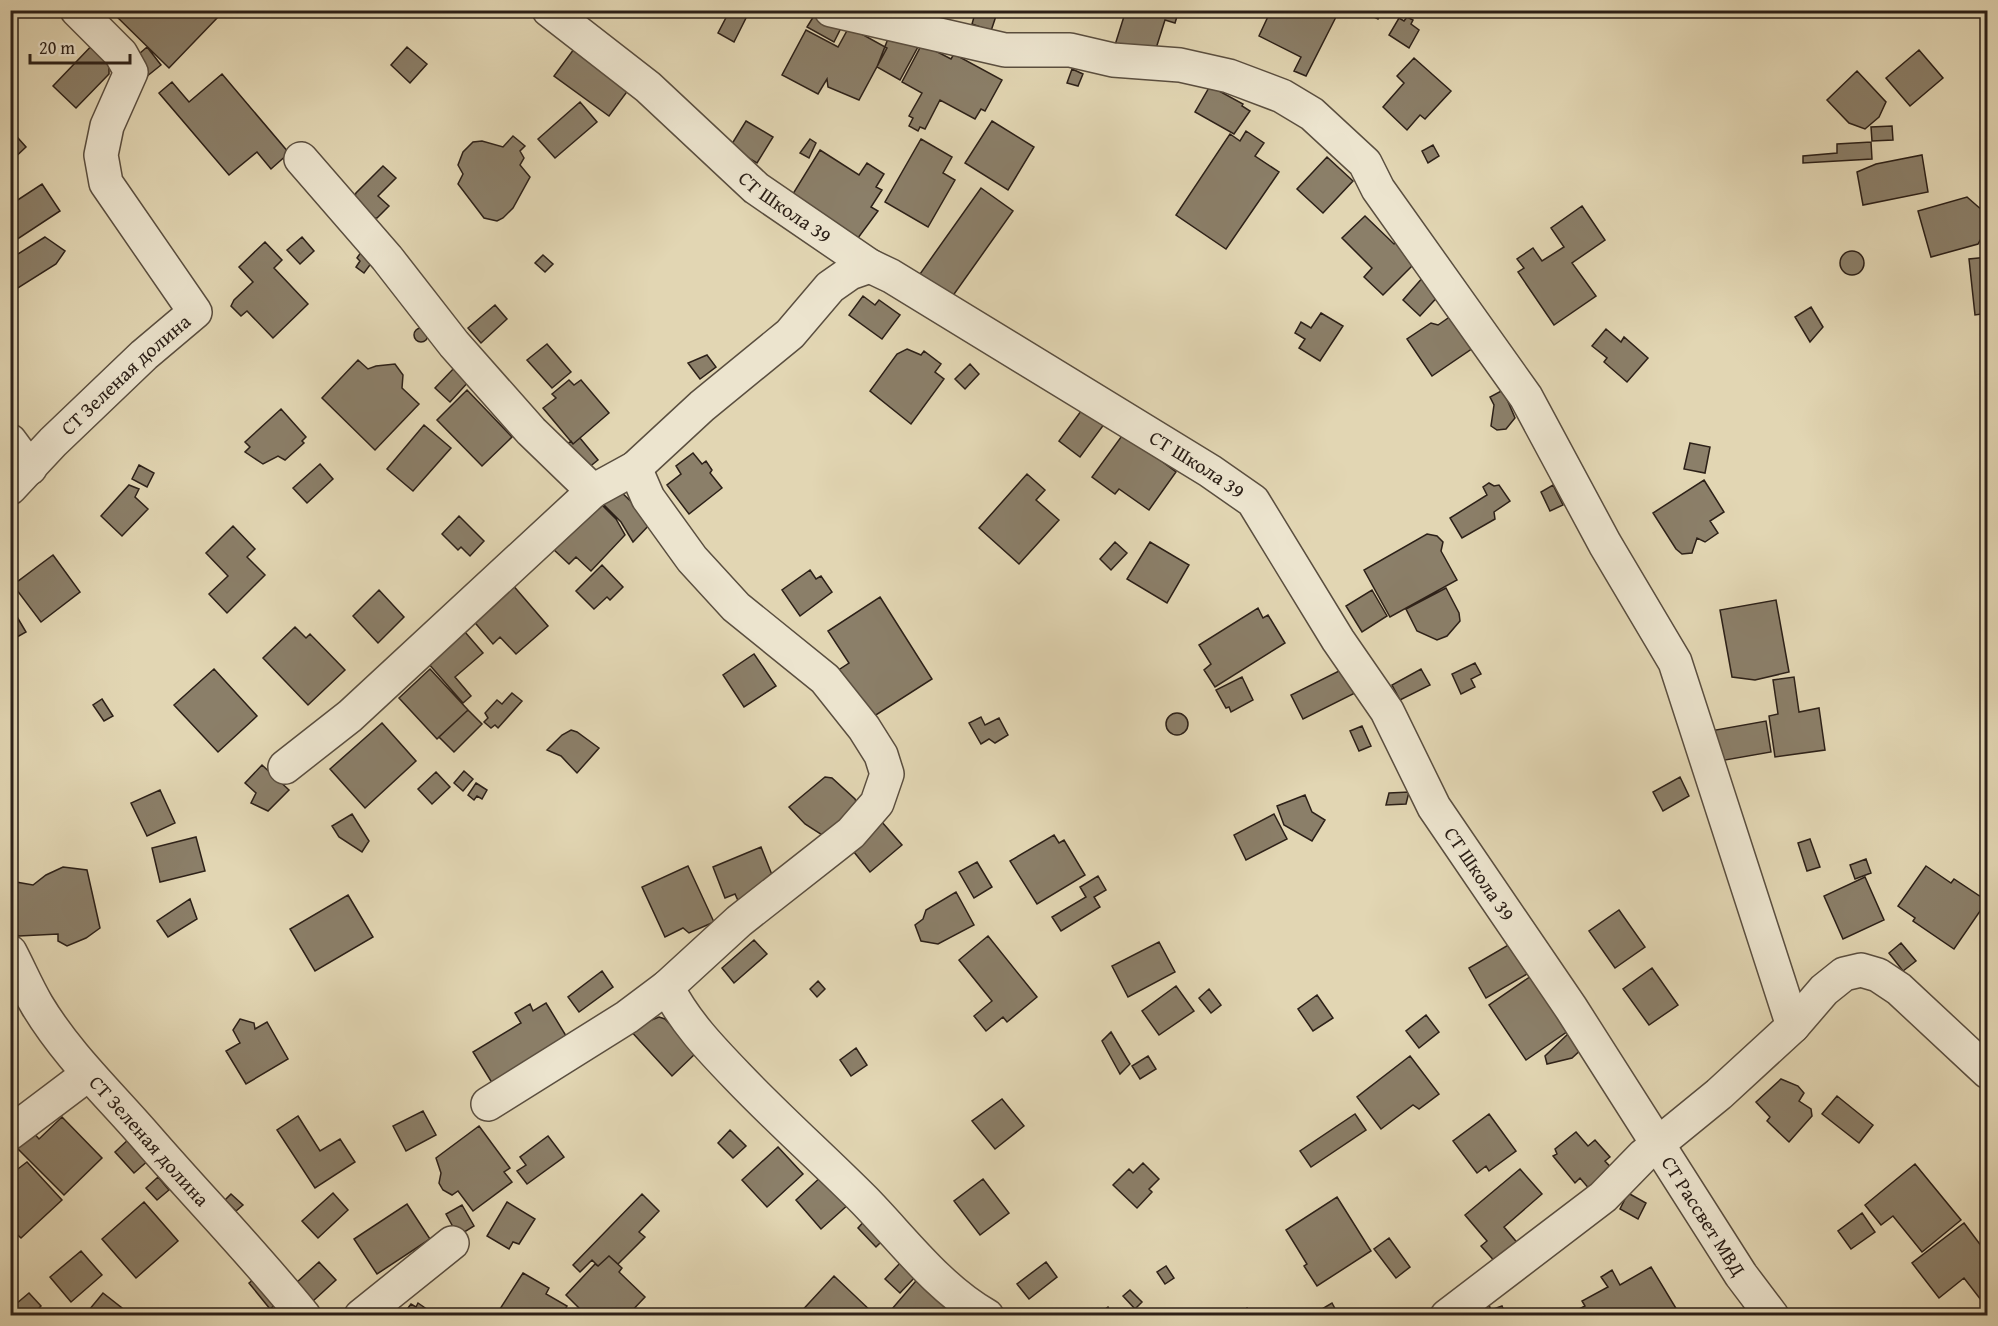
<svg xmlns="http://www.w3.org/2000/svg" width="1998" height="1326" font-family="'Gentium Book Plus',serif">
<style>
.building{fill:#8b7f69;stroke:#2c2018;stroke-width:1.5}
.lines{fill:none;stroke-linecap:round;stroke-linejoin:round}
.minor-casing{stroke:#5a4e3f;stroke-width:36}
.minor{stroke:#ece4ce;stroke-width:33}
.labels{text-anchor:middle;stroke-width:4.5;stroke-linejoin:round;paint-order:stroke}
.street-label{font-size:20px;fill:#2c2018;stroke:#ece4ce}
</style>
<rect width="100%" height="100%" fill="#e2d6b3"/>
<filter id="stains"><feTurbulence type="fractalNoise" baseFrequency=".00333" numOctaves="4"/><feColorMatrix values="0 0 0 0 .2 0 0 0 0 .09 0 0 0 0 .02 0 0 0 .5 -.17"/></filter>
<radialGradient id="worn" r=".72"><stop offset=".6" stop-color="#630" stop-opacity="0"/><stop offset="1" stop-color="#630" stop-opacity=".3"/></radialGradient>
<path class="building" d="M110 10H213L219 16 169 68Z
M730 10H741L748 14 734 42 718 33Z
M976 10H998L991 31 972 24Z
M1126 10H1179L1175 23 1165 20 1153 58 1115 45Z
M1271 10 1338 13 1306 76 1294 71 1301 57 1259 36Z
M1370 10H1383L1378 19 1368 14Z
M815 14 841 28 834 42 807 27Z
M1407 17 1413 20 1411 24 1419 30 1409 48 1389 35 1399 18 1404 21Z
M849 27 887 48 859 100 828 87 827 79 818 94 782 75 806 30 838 47Z
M891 31 919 45 900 80 877 67Z
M98 39 109 63V74L76 108 53 86Z
M922 44 951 59 954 54 1002 80 985 111 981 109 975 119 940 100 925 129 920 127 918 131 909 126 913 118 909 116 922 93 902 82Z
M147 47 161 65 146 77 132 60Z
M407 47 427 64 410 83 391 65Z
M574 49 629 89 609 116 554 76Z
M1919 50 1943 78 1910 106 1886 78Z
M1414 58 1451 91 1425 119 1420 115 1407 130 1383 107 1404 83 1397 76Z
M1072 69 1083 74 1078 86 1067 83Z
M1857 71 1886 102 1879 117 1865 129 1849 123 1827 100Z
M222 74 289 153 271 169 257 152 229 175 159 93 172 82 189 102Z
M1210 86 1243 104 1242 106 1250 111 1234 134 1195 112Z
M580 102 597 122 555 158 538 139Z
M746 121 773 137 757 163 730 147Z
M992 121 1034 147 1008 190 965 163Z
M1892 126 1893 140 1872 141 1871 127Z
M10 129 26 147 10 162Z
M1246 131 1264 143 1255 156 1279 172 1226 249 1176 215 1230 134 1240 141Z
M513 136 525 146 520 151 524 158 520 165 530 177 513 208 503 218 497 221 484 218 458 184 463 174 458 165 463 152 473 142 482 141 503 147Z
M810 139 816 143 809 158 800 153Z
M921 139 952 157 943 173 955 180 928 227 885 202Z
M1871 142 1872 159 1803 163V156L1837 153V144Z
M1433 145 1439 156 1428 163 1422 151Z
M820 150 859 175 867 163 884 174 876 187 882 190 871 207 878 211 855 242 791 197Z
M1922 155 1928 192 1863 205 1857 172 1876 164Z
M1327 157 1353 181 1323 213 1297 189Z
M383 166 396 178 378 196 389 206 377 218H369L352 204 356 193Z
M42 184 60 211 13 242 10 238V205Z
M981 188 1013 211 952 297 920 274Z
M1967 197 1983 211 1984 233 1978 244 1931 257 1918 211Z
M1582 206 1605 240 1572 263 1596 296 1554 325 1518 272 1524 268 1517 259 1533 248 1542 261 1564 247 1551 228Z
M1365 216 1394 244 1398 239 1418 260 1383 295 1364 277 1372 268 1342 238Z
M45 237 65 251 56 264 10 293V259Z
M302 237 314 251 300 264 287 250Z
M265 242 282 260 274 268 308 304 273 338 247 311 241 316 231 306 234 300 253 282 239 267Z
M366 245 378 254 364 273 356 267 360 261 357 258Z
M1840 263a12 12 0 1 1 24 0a12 12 0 1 1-24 0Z
M543 255 553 264 545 272 535 263Z
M1988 257V313L1975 315 1969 259Z
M1424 276 1442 292 1420 316 1403 300Z
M863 296 875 305 879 300 900 315 882 339 849 315Z
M495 305 507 319 481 343 468 328Z
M1811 307 1823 327 1810 342 1795 317Z
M1321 313 1343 326 1320 361 1299 348 1305 339 1295 333 1301 322 1311 328Z
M1451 316 1473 348 1432 376 1407 339 1431 323 1438 325Z
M414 335a7 7 0 1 1 14 0a7 7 0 1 1-14 0Z
M1606 329 1621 342 1624 337 1648 358 1627 382 1604 362 1607 358 1592 346Z
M547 344 571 372 552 388 527 360Z
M907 349 921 355 924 351 941 364 935 372 944 379 911 424 870 391 897 354Z
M707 355 716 367 700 379 688 363Z
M358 360 368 369 376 366 395 364 403 375 402 388 419 404 375 450 322 398Z
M970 364 979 374 965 389 955 379Z
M456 366 470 380 450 402 435 388Z
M569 380 574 385 581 380 609 413 573 444 543 408 556 398 552 394Z
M467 390 512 437 482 466 437 420Z
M1503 390 1515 418 1506 429 1497 430 1491 426 1494 405 1490 397Z
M1084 407 1105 423 1080 457 1059 441Z
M281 409 306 437 302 441 304 443 285 460 278 456 263 464 245 452 250 447 245 442Z
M424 425 451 448 413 491 387 469Z
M1124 433 1176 472 1149 510 1119 489 1115 494 1092 477Z
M580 438 598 460 582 473 562 448 571 441 573 444Z
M1690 443 1710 447 1705 473 1684 469Z
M693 453 702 464 706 461 712 470 710 473 722 488 689 514 667 485 681 474 676 466Z
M320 464 333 479 307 503 293 488Z
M139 465 154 473 147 487 132 479Z
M1027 474 1045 490 1036 500 1059 520 1019 564 979 528Z
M1704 480 1724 512 1710 521 1718 533 1705 542 1697 538 1692 553 1682 554 1676 549 1653 513Z
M1489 483 1494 486 1499 485 1510 501 1494 512 1495 519 1462 538 1450 518 1487 495 1483 487Z
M129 485 139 489 135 497 148 509 122 536 101 516Z
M614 485 652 522 633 542 621 522 599 500Z
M1553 485 1563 505 1550 511 1541 492Z
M597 500 616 519 625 535 591 571 576 557 569 564 552 548Z
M459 516 484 541 470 556 461 547 458 550 442 534Z
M233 526 255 549 247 557 265 575 227 613 209 594 228 576 206 553Z
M1427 534 1437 536 1443 542 1441 551 1457 580 1390 617 1364 570Z
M1115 542 1127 553 1111 570 1100 559Z
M1150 542 1189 565 1167 603 1127 579Z
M53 555 80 592 41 622 13 585Z
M602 565 623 587 610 600 607 597 594 609 576 591Z
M810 570 816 579 821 576 832 592 800 616 782 590Z
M511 583 548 626 516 654 500 637 493 644 471 618Z
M1446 588 1459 613 1460 621 1447 636 1437 640 1417 631 1406 609Z
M379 590 404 617 378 643 353 616Z
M1372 590 1387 616 1362 632 1346 606Z
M880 597 932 679 865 722 834 673 849 663 828 631Z
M1776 600 1789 672 1755 680 1732 677 1720 610Z
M10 605 26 632 10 641Z
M1258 608 1263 618 1268 615 1285 643 1215 687 1204 670 1211 664 1199 645Z
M295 627 306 638 310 634 345 670 308 705 263 658Z
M465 632 483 653 455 677 471 696 463 703 428 663Z
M754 654 776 686 744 707 723 675Z
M1475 663 1481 674 1471 679 1475 687 1461 694 1452 674Z
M1345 668 1357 692 1303 719 1291 695Z
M214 669 257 716 218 752 174 705Z
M430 669 468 710 437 739 399 698Z
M1421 669 1430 685 1400 700 1392 685Z
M1242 677 1253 700 1231 712 1229 707 1226 708 1216 690Z
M1794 677 1799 712 1819 708 1825 750 1775 757 1769 716 1778 714 1773 680Z
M512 693 522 701 498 728 495 725 491 728 484 722 488 718 485 713 497 700 502 704Z
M102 699 113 716 104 721 93 705Z
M468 710 482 724 454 752 439 737Z
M1166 724a11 11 0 1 1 22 0a11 11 0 1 1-22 0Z
M981 717 985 725 999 718 1008 735 995 743 989 739 981 744 969 723Z
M1766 721 1771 752 1714 762 1710 731Z
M382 723 416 761 365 808 330 769Z
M1362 726 1371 746 1359 751 1350 731Z
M571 730 577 732 599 748 577 773 561 756 547 750 562 735Z
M262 765 289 790 268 811 251 803 256 793 245 783Z
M464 771 473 779 463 791 454 783Z
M436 772 450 787 432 804 418 789Z
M825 777 832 778 855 799 858 807 835 829 822 835 805 824 789 807Z
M1680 777 1689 796 1663 811 1653 792Z
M476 783 487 790 482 799 477 796 474 800 468 795Z
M160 790 175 823 147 836 131 803Z
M1409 792 1406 804 1386 805 1389 793Z
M1305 795 1312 812 1325 820 1312 841 1284 825 1277 806Z
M352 814 369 841 362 852 339 837 332 826Z
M1274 814 1287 839 1246 860 1234 835Z
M881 821 902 845 870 872 850 847Z
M1054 835 1059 843 1064 840 1085 875 1037 904 1010 861Z
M196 837 205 871 160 882 152 848Z
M1810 839 1820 867 1807 871 1798 843Z
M761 847 778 890 740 905 735 894 725 898 713 867Z
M1866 859 1871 873 1855 879 1850 865Z
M977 862 992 887 974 898 959 872Z
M688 866 714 922 689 933 683 928 665 937 642 887Z
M1926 866 1951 883 1954 879 1987 901 1954 949 1913 921 1915 918 1898 906Z
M63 867 87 870 100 928 86 938 67 946 58 941V934L19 936 10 930V881L33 885 46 875Z
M1098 876 1106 890 1094 897 1100 907 1061 931 1052 917 1086 897 1080 887Z
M1865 877 1884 920 1843 939 1824 896Z
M956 892 974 925 938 944 921 941 915 925 923 919 926 910Z
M348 895 373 937 315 971 290 929Z
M190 899 197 919 168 937 157 921Z
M1619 910 1645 947 1615 968 1589 931Z
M988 936 1037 997 1007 1022 1003 1017 986 1031 974 1016 992 1001 959 960Z
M754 940 767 954 734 983 722 968Z
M1159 942 1175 972 1128 997 1112 966Z
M1901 943 1916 961 1903 971 1889 953Z
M1510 944 1527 974 1486 998 1469 968Z
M1652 968 1678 1005 1649 1025 1623 989Z
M602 971 613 987 579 1012 568 997Z
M1534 974 1571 1029 1526 1060 1489 1005Z
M818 981 825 989 817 997 810 989Z
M1176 986 1194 1011 1159 1035 1142 1011Z
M1209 989 1221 1005 1211 1013 1199 998Z
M1317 995 1333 1018 1313 1031 1298 1009Z
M546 1003 571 1044 494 1086 473 1052 521 1023 515 1013 530 1004 533 1011Z
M1426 1015 1439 1032 1419 1048 1406 1031Z
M659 1017 665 1019 696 1053 672 1076 629 1029Z
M240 1019 254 1023 255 1029 267 1022 288 1059 246 1084 226 1051 240 1043 233 1030Z
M1111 1032 1130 1064 1120 1074 1102 1041Z
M1570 1032 1584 1047 1572 1058 1547 1064 1545 1056Z
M856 1048 867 1065 851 1076 840 1060Z
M1148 1056 1156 1069 1140 1079 1132 1066Z
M1410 1056 1439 1094 1419 1109 1413 1105 1381 1129 1357 1097Z
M1781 1079 1798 1086 1804 1093 1799 1101 1811 1109 1812 1116 1789 1142 1767 1121 1770 1117 1756 1102Z
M1837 1096 1873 1125 1859 1143 1822 1114Z
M1002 1099 1024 1126 995 1149 972 1121Z
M423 1111 436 1135 406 1151 393 1126Z
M1355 1114 1366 1130 1311 1167 1300 1151Z
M1489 1114 1516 1151 1489 1171 1486 1166 1477 1173 1453 1141Z
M298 1116 320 1151 340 1139 355 1162 315 1188 277 1130Z
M62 1117 102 1158 64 1195 16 1147 32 1131 39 1139Z
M479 1126 510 1168 504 1172 512 1182 473 1211 458 1191 452 1195 443 1190 439 1183 441 1173 436 1158Z
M730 1130 746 1146 733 1158 718 1143Z
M1576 1132 1588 1146 1595 1140 1610 1157 1605 1161 1615 1172 1591 1191 1580 1178 1575 1183 1553 1156 1557 1154 1555 1149Z
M548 1136 564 1157 527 1184 517 1171 526 1165 520 1157Z
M130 1138 150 1159 134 1173 115 1152Z
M778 1147 803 1174 767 1207 742 1180Z
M27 1162 62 1200 21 1238 10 1228V1175Z
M1143 1163 1159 1179 1149 1189 1152 1192 1137 1208 1113 1185 1129 1169 1133 1173Z
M1915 1164 1961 1220 1922 1252 1893 1216 1881 1225 1865 1205Z
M1520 1169 1542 1194 1504 1227 1520 1246 1498 1265 1481 1246 1487 1241 1465 1215Z
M824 1174 850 1203 821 1229 796 1200Z
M158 1177 169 1190 157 1200 146 1188Z
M983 1179 1009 1213 980 1235 954 1201Z
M333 1193 348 1210 318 1238 302 1221Z
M1628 1193 1646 1203 1638 1219 1620 1209Z
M231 1194 243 1205 236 1211 225 1200Z
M642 1194 659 1211 639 1232 645 1237 618 1264 609 1256 598 1266 592 1260 580 1272 573 1265Z
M1337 1197 1371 1251 1317 1286 1304 1266 1307 1264 1286 1230Z
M144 1202 178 1241 136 1278 102 1239Z
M507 1202 535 1219 519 1244 513 1242 509 1249 487 1236Z
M407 1204 430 1239 377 1274 354 1239Z
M462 1205 474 1226 458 1236 446 1214Z
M1862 1213 1875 1232 1851 1249 1838 1231Z
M867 1218 886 1237 876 1247 858 1228Z
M1964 1223 1988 1255V1309L1964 1278 1939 1298 1912 1263Z
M1389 1238 1410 1267 1396 1278 1374 1249Z
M81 1251 102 1275 71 1302 50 1277Z
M609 1256 622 1268 619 1272 645 1297 627 1316H587L566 1295 595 1264 598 1266Z
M319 1262 336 1280 313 1301 296 1283Z
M901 1262 916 1276 900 1293 885 1279Z
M1046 1262 1057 1277 1029 1299 1017 1284Z
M1166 1266 1174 1278 1165 1284 1157 1272Z
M1651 1267 1677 1310 1667 1316H1580L1577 1310 1585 1306 1582 1301 1608 1287 1601 1277 1612 1270 1620 1285Z
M523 1273 549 1288 546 1294 567 1306 564 1311 567 1313 566 1316H503L498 1312Z
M921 1275 967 1316H937L929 1309 924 1316H886Z
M258 1276 280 1301 270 1309 249 1283Z
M834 1276 873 1313 871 1316H797Z
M1130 1290 1142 1302 1135 1309 1123 1296Z
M29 1293 41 1306 31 1316H10V1309Z
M103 1293 122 1308 124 1316H89V1310Z
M418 1303 434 1314 432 1316H402L411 1304 416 1307Z
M1332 1303 1339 1316H1310Z
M1489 1305 1491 1310 1502 1306 1506 1316H1472L1471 1312Z
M1108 1307 1113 1316H1095Z
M1247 1308 1252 1316H1235Z
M1800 1310 1803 1316H1789Z"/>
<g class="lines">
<defs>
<g id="minor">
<path id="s1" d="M549 10 648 87 756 188 870 266 891 276 1210 471 1253 501 1338 640 1387 711 1434 807 1571 1008 1741 1275 1772 1316"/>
<path d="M831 10 1005 50H1070L1113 60 1180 65 1229 76 1282 96 1312 114 1365 163 1378 189 1526 397 1605 544 1675 662 1793 1026 1719 1094 1643 1156 1603 1197 1447 1316"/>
<path d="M301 159 387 258 454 344 531 431 593 491"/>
<path d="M10 441 30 468"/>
<path id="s2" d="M10 488 53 442 144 355 195 312 106 183 101 155 107 126 131 72 121 54 77 10"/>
<path d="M285 767 350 716 593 491 635 468 702 406 790 334 830 287 850 273 870 266"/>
<path id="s3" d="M10 952C19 969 27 988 37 1005 67 1055 109 1094 147 1138 199 1198 254 1254 304 1316"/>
<path d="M667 987C685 1022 710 1048 737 1076 778 1119 822 1158 864 1200 903 1240 938 1288 987 1316"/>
<path d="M1793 1026 1824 990 1844 974 1861 970 1878 975 1899 989 1988 1072"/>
<path d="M488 1104 627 1017 667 987 739 921 851 833 877 803 887 774 881 755 864 728 825 679 736 607 692 559 648 498 635 468"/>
<path d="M10 1133 87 1075"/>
<path d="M361 1316 452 1243"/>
</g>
</defs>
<use href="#minor" class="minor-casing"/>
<use href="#minor" class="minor"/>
</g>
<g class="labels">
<g class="street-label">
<text dy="7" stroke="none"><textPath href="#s1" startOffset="308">СТ Школа 39</textPath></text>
<text dy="7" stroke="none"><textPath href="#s2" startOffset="162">СТ Зеленая долина</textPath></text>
<text dy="7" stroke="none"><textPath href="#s1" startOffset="794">СТ Школа 39</textPath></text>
<text dy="7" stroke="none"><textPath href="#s1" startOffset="1298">СТ Школа 39</textPath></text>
<text dy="7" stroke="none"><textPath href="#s3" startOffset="236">СТ Зеленая долина</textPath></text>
<text dy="7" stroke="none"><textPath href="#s1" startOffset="1707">СТ Рассвет МВД</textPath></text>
</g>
</g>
<rect width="1998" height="1326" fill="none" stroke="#e2d6b3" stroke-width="36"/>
<rect x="12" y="12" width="1974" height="1302" fill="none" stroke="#2c2018" stroke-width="3"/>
<rect x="18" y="18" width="1962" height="1290" fill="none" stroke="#2c2018" stroke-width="1.5"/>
<path d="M30 54v9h100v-9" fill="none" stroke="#2c2018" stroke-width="3"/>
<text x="39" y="54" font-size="18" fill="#2c2018" stroke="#ece4ce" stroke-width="4.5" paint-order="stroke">20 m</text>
<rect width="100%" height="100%" filter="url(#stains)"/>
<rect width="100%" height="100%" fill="url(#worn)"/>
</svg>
